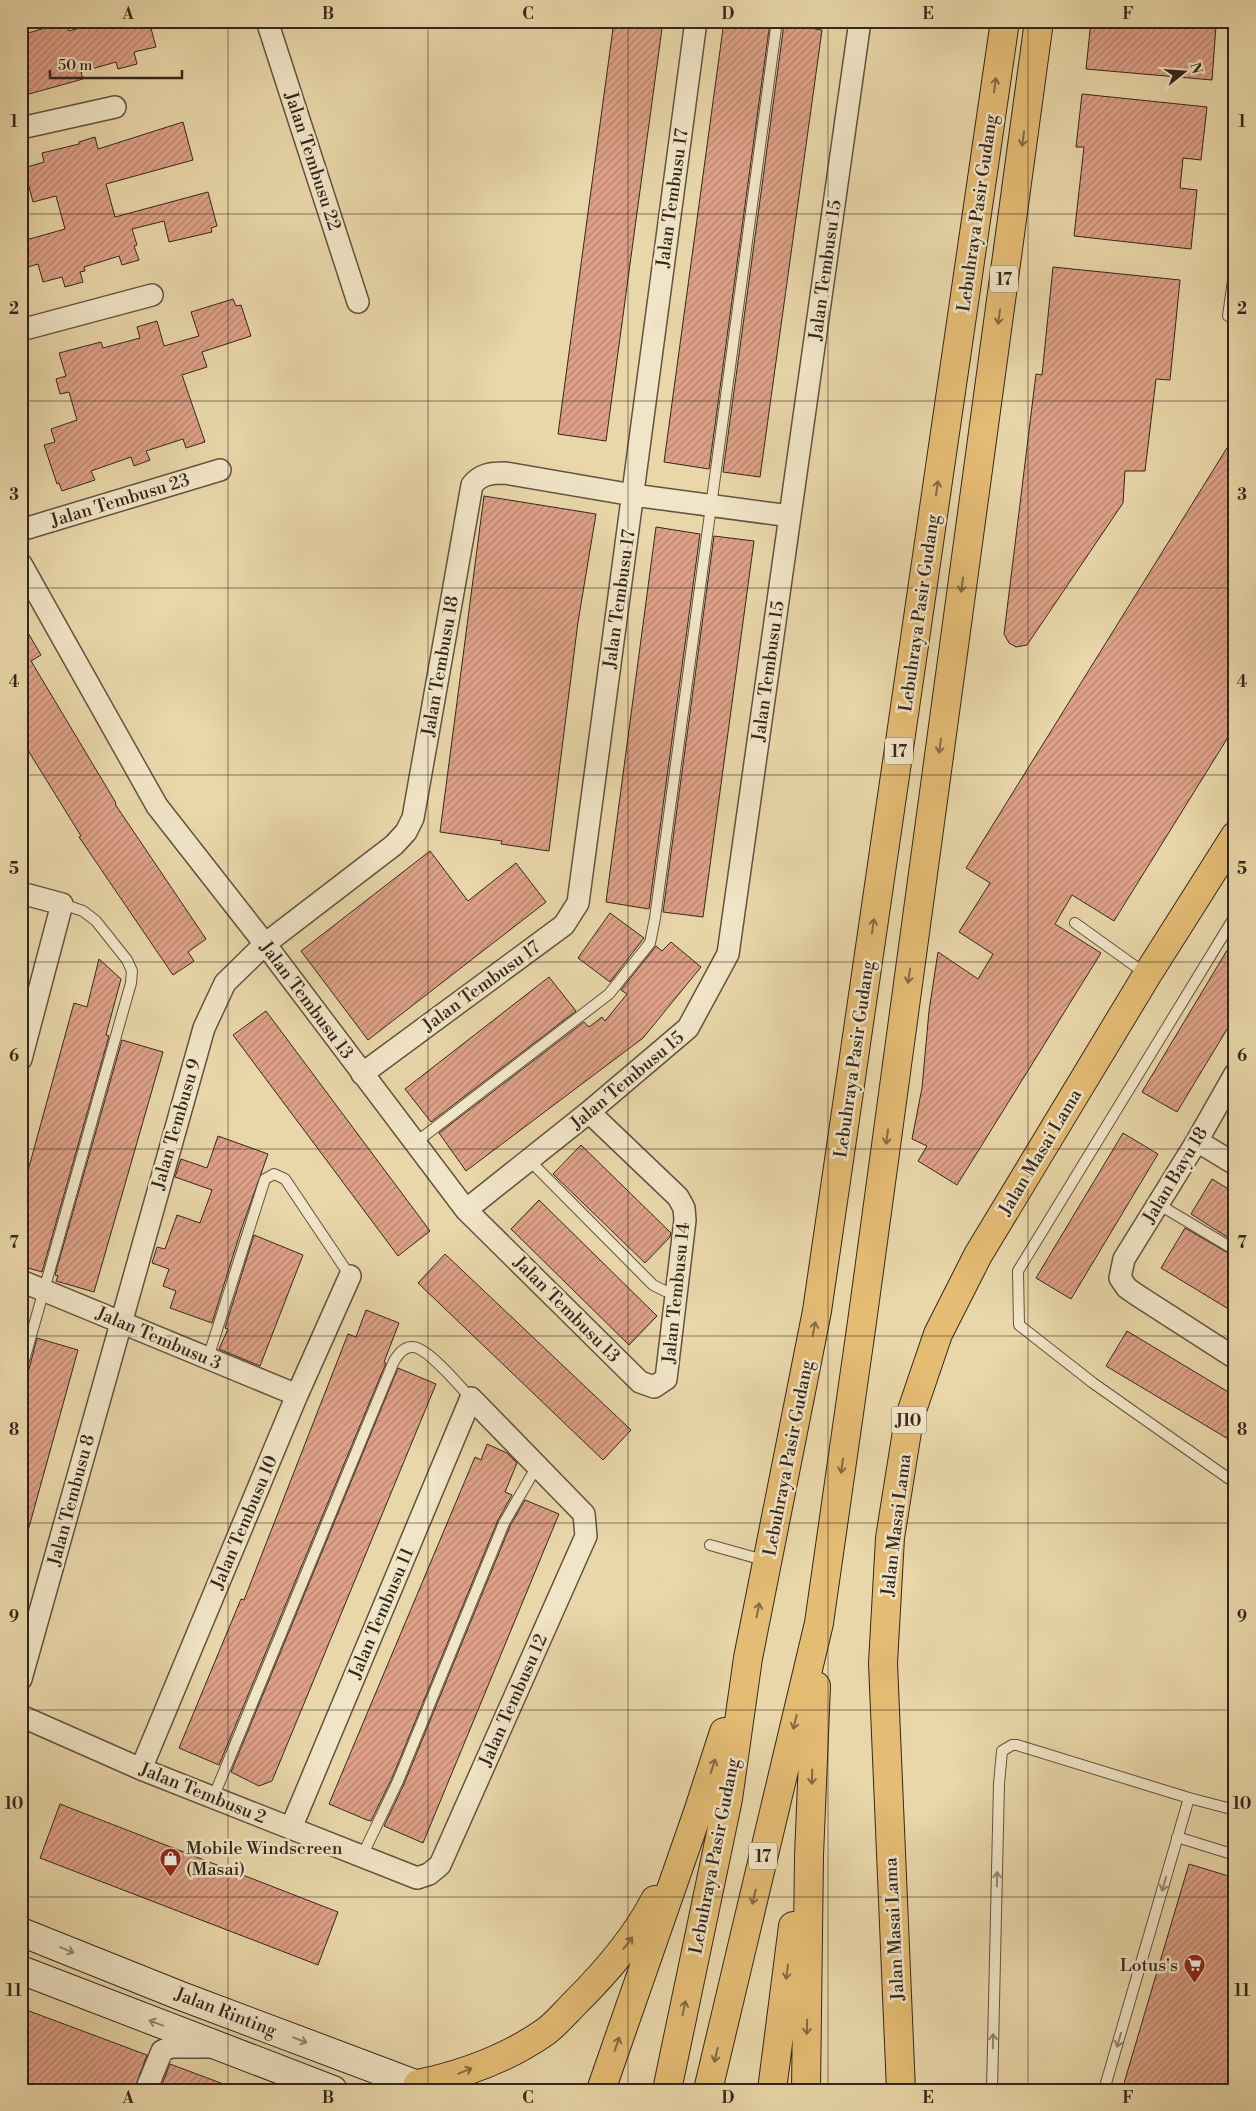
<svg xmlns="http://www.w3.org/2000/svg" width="1256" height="2111" font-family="'Libre Bodoni',serif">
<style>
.building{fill:url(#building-hatch);stroke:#34271d}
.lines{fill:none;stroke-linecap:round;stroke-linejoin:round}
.lane-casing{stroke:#615340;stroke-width:12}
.street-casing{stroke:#615340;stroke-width:24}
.secondary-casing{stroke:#34271d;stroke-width:30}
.primary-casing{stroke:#34271d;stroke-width:30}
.highway-casing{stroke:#34271d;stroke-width:30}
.lane{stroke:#f1e5c7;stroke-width:10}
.street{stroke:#f1e5c7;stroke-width:21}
.secondary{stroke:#f1e5c7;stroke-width:28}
.primary{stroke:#e4bc74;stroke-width:28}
.highway{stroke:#e4bc74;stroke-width:28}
.oneway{stroke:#836a44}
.oneway2{stroke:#928672}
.grid{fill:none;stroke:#34271d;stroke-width:1;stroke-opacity:0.55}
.labels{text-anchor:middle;stroke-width:5;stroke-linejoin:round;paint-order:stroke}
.shield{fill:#f1e5c7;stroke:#6d6050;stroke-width:1}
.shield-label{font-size:16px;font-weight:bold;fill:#34271d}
.street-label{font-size:18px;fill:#34271d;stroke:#f1e5c7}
.poi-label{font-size:18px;fill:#34271d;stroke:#f1e5c7;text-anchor:start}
.neatline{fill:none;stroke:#34271d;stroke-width:2}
.grid-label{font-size:16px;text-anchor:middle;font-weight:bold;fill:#34271d}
</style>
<defs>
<pattern id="building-hatch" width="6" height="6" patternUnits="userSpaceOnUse" patternTransform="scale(1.25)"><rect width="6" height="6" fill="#dea188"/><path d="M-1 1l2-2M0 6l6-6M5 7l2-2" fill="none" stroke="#b5836f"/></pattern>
</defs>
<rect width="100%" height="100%" fill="#e9d7a9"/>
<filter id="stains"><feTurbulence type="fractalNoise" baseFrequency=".004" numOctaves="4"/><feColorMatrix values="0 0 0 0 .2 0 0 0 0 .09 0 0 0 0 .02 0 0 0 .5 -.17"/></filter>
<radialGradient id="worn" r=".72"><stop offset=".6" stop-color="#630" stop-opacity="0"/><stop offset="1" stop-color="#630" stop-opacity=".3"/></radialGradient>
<path class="building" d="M104 21H149L156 47 134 52 137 64 118 69 116 62 81 72 83 79 29 94 26 85 21 86V35L66 22 69 31Z
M614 21H663L606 441 558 434Z
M724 21 770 22 709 469 664 462Z
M1091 21H1163L1216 26 1212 80 1086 69Z
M784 24 822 30 760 477 723 472Z
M1082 94 1207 107 1201 160 1183 158 1180 188 1197 190 1191 249 1074 236 1084 147H1076Z
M183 122 193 160 106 184 115 217 208 192 217 226 211 228 212 232 169 242 164 221 132 229 137 245 134 246 139 260 122 265 119 256 84 267 85 271 80 272 83 282 65 287 62 277 43 282 38 264 28 267 24 252 29 251 26 240 65 229 56 196 33 202 24 168 44 162 42 153 79 144V142L95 137 98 149Z
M1053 267 1180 280 1170 380 1156 379 1145 471H1125L1123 503 1027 645 1016 647 1009 643 1004 634 1036 374 1042 375Z
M233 299 236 306 241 305 251 336 202 352 207 367 182 375 205 442 186 448 183 439 146 451 150 460 134 466 131 457 91 471 95 480 62 491 59 483 57 484 44 445 55 442 51 429 77 420 69 392 60 394 56 379 66 376 59 353 101 342 103 348 140 338 137 327 157 321 164 346 199 336 191 312Z
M1235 435V726L1114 921 1072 895 1055 924 1101 953 957 1185 918 1161 927 1146 912 1139 922 1088 929 1011 938 952 978 979 993 954 959 932 990 883 966 868Z
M484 496 596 514 578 622 549 851 501 844 502 841 440 832Z
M656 527 700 534 649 909 606 902Z
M714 536 754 541 703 917 663 912Z
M21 621 41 655 31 661 116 803 115 804 206 939 188 952 194 961 173 975 79 837 81 836 21 739Z
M430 851 468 901 516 863 546 902 368 1040 301 951Z
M610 913 644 938 610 982 578 958Z
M1235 937V1016L1177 1112 1142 1092Z
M671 942 701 967 643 1038 466 1171 439 1133 584 1022 589 1027 602 1017 605 1021 627 994 621 990 656 946 662 951Z
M99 959 121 979 106 1035 109 1036 42 1272 21 1266V1196L74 1003 87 1007Z
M549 977 576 1011 431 1122 405 1089Z
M266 1011 430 1231 398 1256 233 1035Z
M122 1040 163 1052 94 1292 56 1281 58 1276 55 1275Z
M1123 1133 1158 1154 1071 1299 1036 1278Z
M218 1136 268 1154 241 1230 212 1323 170 1308 176 1291 163 1286 169 1269 152 1263 157 1247 165 1249 177 1215 200 1223 212 1190 175 1177 181 1159 207 1168Z
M581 1145 671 1233 670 1237 645 1263 553 1174Z
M1212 1179 1235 1193V1242L1191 1214Z
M539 1200 657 1316 629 1345 511 1229Z
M1185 1228 1235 1257V1313L1161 1268Z
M254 1235 303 1255 260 1366 219 1349 228 1329 225 1328Z
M445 1254 631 1430 603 1460 418 1283Z
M366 1310 399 1323 384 1362 386 1363 219 1765 179 1748 241 1599 244 1600 348 1334 356 1337Z
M1127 1331 1235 1396V1443L1106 1366Z
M37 1338 78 1350 26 1538H21V1378L28 1373Z
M398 1368 436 1384 272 1781 259 1786 231 1772Z
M487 1444 507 1453 517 1463 505 1492 512 1495 498 1520 392 1778 371 1821 367 1820 329 1804 475 1457 481 1460Z
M525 1500 559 1514 423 1843 384 1826 404 1784 510 1526Z
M60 1804 338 1912 318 1965 40 1858Z
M1189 1864 1235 1878V2090H1122Z
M21 2008 147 2055 134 2090H21Z
M170 2064 234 2088V2090H160Z"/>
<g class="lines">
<defs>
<path id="lane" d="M1228 316 1235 266
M1235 916 1018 1271 1019 1325 1093 1383 1235 1483
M1075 923 1146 974
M415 1143 609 994 650 943 655 918 777 21
M529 1160 653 1285 665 1291H677
M1158 1204 1235 1250
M208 1358 265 1179 274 1174 285 1179 350 1276
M21 1371 131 983 132 971 127 960 96 921 83 911 62 904
M710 1545 767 1561
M213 1798 394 1361C398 1355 403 1347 412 1347 427 1346 460 1387 471 1398
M1177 1837 1235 1855
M362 1856 398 1781 504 1523 537 1466
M992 2090 999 1784 1002 1751 1012 1745H1017L1189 1798
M1104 2090 1189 1798 1235 1810"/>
<path id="street" d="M267 21 358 302
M21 128 115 107
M21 330 152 295
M21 530 220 470
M21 564 157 806 265 944 466 1210 640 1382 654 1387 666 1379 685 1220 684 1208 678 1197 589 1112
M21 893 62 904 21 1059
M362 1074 564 925 578 903 696 21
M1235 1074 1197 1141 1124 1259 1120 1278 1127 1288 1137 1295 1235 1358
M1197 1141 1235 1164
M466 1210 589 1112 688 1028 728 954 860 21
M21 1281 297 1395
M21 1679 204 1028 225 983 265 944 394 845 406 832 413 818 472 485C481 474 491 473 505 473L633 495 790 516
M21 1716 141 1769 417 1878 429 1874 440 1865 586 1536 584 1514 471 1398 291 1828
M141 1769 297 1395 350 1276
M146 2090 162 2051 171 2047H213"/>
<path id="secondary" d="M21 1932 181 1996 431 2090
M21 1970 333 2090"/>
<path id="primary" d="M901 2090 883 1663 890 1538 909 1419 938 1334 978 1255 1147 975 1235 836"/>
<path id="highway" d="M418 2084C461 2075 508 2058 545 2032 556 2024 565 2013 575 2003 606 1972 635 1939 655 1900
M601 2090 698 1812 724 1732
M667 2090 728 1799 748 1658 817 1311 1005 21
M708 2090 819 1623 862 1322 1039 21
M772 2090 793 1926
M806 2090 809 1856 816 1686"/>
</defs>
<use href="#lane" class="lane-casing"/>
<use href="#street" class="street-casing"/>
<use href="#secondary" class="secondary-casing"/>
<use href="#primary" class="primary-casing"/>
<use href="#highway" class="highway-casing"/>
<use href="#lane" class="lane"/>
<use href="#street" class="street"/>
<use href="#secondary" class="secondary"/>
<use href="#primary" class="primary"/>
<use href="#highway" class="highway"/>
</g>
<defs><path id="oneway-shaft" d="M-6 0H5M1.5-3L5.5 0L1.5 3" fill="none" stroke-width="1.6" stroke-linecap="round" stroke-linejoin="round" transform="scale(1.25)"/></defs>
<g class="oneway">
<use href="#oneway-shaft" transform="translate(995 85) rotate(-82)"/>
<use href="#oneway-shaft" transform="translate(1023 139) rotate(98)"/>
<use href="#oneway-shaft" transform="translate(999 317) rotate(98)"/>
<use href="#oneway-shaft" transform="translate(937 488) rotate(-82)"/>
<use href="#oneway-shaft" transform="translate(962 585) rotate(98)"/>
<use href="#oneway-shaft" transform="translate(940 746) rotate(98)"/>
<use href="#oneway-shaft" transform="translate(873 926) rotate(-82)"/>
<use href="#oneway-shaft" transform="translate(909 976) rotate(98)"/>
<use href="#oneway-shaft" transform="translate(887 1137) rotate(98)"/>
<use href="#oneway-shaft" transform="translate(814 1329) rotate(-79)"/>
<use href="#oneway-shaft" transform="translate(842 1466) rotate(98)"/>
<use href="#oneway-shaft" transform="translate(758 1610) rotate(-79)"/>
<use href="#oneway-shaft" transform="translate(795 1722) rotate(103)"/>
<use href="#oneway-shaft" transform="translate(713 1766) rotate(-72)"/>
<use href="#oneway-shaft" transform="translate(812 1777) rotate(92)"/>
<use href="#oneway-shaft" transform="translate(754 1897) rotate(103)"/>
<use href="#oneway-shaft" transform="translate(628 1943) rotate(-52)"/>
<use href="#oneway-shaft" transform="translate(787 1972) rotate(98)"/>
<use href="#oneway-shaft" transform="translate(684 2008) rotate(-78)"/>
<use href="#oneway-shaft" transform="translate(807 2027) rotate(91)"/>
<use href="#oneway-shaft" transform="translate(617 2044) rotate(-71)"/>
<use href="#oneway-shaft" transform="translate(716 2055) rotate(103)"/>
<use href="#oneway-shaft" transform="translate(465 2071) rotate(-22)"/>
</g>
<g class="oneway2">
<use href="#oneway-shaft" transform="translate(997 1879) rotate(-89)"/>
<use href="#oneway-shaft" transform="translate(1164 1884) rotate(106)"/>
<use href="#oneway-shaft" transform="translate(67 1950) rotate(22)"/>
<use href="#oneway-shaft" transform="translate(156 2023) rotate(-159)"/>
<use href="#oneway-shaft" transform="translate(300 2040) rotate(21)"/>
<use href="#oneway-shaft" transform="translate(1119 2040) rotate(106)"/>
<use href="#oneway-shaft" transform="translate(993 2041) rotate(-89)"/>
</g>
<path class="grid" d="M228 21V2090M428 21V2090M628 21V2090M828 21V2090M1028 21V2090M21 214H1235M21 401H1235M21 588H1235M21 775H1235M21 962H1235M21 1149H1235M21 1336H1235M21 1523H1235M21 1710H1235M21 1897H1235"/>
<defs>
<symbol id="shop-pin" viewBox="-11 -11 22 30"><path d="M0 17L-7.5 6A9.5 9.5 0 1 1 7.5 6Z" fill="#8f2418" stroke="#f1e5c7"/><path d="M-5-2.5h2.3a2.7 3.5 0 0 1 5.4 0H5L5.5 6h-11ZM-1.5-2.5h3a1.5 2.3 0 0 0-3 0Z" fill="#fff"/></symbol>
<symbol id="supermarket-pin" viewBox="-11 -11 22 30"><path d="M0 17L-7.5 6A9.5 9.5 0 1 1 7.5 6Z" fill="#8f2418" stroke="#f1e5c7"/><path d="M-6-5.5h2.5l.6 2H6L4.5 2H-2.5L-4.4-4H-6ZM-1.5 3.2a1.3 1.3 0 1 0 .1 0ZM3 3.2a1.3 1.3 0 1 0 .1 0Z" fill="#fff"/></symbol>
</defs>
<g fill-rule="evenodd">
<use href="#shop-pin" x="158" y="1846" width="25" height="34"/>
<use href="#supermarket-pin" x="1182" y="1952" width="25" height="34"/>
</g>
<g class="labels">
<g class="shield">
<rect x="990" y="265.5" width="28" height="27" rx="4"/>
<rect x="885" y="737.5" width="28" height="27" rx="4"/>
<rect x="891.5" y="1406.5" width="35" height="27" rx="4"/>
<rect x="749" y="1842.5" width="28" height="27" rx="4"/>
</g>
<g class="shield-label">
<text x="1004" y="285">17</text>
<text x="899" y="757">17</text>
<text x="909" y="1426">J10</text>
<text x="763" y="1862">17</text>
</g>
<g class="street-label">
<text transform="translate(313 161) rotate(72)" y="6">Jalan Tembusu 22</text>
<text transform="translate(672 198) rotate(-82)" y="6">Jalan Tembusu 17</text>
<text transform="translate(977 213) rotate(-82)" y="6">Lebuhraya Pasir Gudang</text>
<text transform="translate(825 270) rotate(-82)" y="6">Jalan Tembusu 15</text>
<text transform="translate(120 500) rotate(-17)" y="6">Jalan Tembusu 23</text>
<text transform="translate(619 599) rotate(-82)" y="6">Jalan Tembusu 17</text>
<text transform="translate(919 613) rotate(-82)" y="6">Lebuhraya Pasir Gudang</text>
<text transform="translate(440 666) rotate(-80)" y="6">Jalan Tembusu 18</text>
<text transform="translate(768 671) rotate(-82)" y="6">Jalan Tembusu 15</text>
<text transform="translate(481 986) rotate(-36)" y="6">Jalan Tembusu 17</text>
<text transform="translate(307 1000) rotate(53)" y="6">Jalan Tembusu 13</text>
<text transform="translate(854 1059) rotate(-82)" y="6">Lebuhraya Pasir Gudang</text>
<text transform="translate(627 1080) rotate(-40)" y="6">Jalan Tembusu 15</text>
<text transform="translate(176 1124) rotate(-74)" y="6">Jalan Tembusu 9</text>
<text transform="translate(1040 1152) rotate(-59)" y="6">Jalan Masai Lama</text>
<text transform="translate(1175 1175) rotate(-59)" y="6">Jalan Bayu 18</text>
<text transform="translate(676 1293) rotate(-84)" y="6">Jalan Tembusu 14</text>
<text transform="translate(567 1309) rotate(45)" y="6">Jalan Tembusu 13</text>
<text transform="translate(159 1338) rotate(23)" y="6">Jalan Tembusu 3</text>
<text transform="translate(788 1458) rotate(-79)" y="6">Lebuhraya Pasir Gudang</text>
<text transform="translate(71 1500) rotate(-75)" y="6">Jalan Tembusu 8</text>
<text transform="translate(244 1522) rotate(-67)" y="6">Jalan Tembusu 10</text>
<text transform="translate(896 1525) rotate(-83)" y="6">Jalan Masai Lama</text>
<text transform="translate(381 1613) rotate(-67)" y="6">Jalan Tembusu 11</text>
<text transform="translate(513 1700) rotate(-66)" y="6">Jalan Tembusu 12</text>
<text transform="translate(203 1793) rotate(22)" y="6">Jalan Tembusu 2</text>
<text transform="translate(714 1856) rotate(-79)" y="6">Lebuhraya Pasir Gudang</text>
<text transform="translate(894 1929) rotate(-93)" y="6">Jalan Masai Lama</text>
<text transform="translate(226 2012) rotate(21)" y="6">Jalan Rinting</text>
</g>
<g class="poi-label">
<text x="186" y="1854">Mobile Windscreen<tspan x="186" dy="21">(Masai)</tspan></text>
<text x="1178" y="1971" text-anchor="end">Lotus's</text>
</g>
</g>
<rect width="1256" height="2111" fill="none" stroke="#e9d7a9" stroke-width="55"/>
<g transform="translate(1184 72) rotate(73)" stroke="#f1e5c7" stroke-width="4" paint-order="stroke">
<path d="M0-4L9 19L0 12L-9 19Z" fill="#34271d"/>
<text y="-8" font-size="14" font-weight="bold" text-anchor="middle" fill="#34271d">N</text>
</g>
<path d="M50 70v8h132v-8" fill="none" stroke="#34271d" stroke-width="2.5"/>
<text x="58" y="70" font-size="15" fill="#34271d" stroke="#f1e5c7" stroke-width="4" paint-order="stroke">50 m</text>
<rect x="28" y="28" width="1200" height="2056" class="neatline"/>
<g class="grid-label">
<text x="128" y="19">A</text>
<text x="328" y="19">B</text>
<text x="528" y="19">C</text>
<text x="728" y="19">D</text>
<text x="928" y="19">E</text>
<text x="1128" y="19">F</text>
<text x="14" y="127">1</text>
<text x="1242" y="127">1</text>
<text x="14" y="314">2</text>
<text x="1242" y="314">2</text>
<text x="14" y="500">3</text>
<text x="1242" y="500">3</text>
<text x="14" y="687">4</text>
<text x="1242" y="687">4</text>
<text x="14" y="874">5</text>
<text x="1242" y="874">5</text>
<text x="14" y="1061">6</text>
<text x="1242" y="1061">6</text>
<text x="14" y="1248">7</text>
<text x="1242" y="1248">7</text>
<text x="14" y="1435">8</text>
<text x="1242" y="1435">8</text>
<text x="14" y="1622">9</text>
<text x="1242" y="1622">9</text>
<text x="14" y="1809">10</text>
<text x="1242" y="1809">10</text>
<text x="14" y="1996">11</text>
<text x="1242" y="1996">11</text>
<text x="128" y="2103">A</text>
<text x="328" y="2103">B</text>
<text x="528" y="2103">C</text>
<text x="728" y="2103">D</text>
<text x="928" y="2103">E</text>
<text x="1128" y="2103">F</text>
</g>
<rect width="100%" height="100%" filter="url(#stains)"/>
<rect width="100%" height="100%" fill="url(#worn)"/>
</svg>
